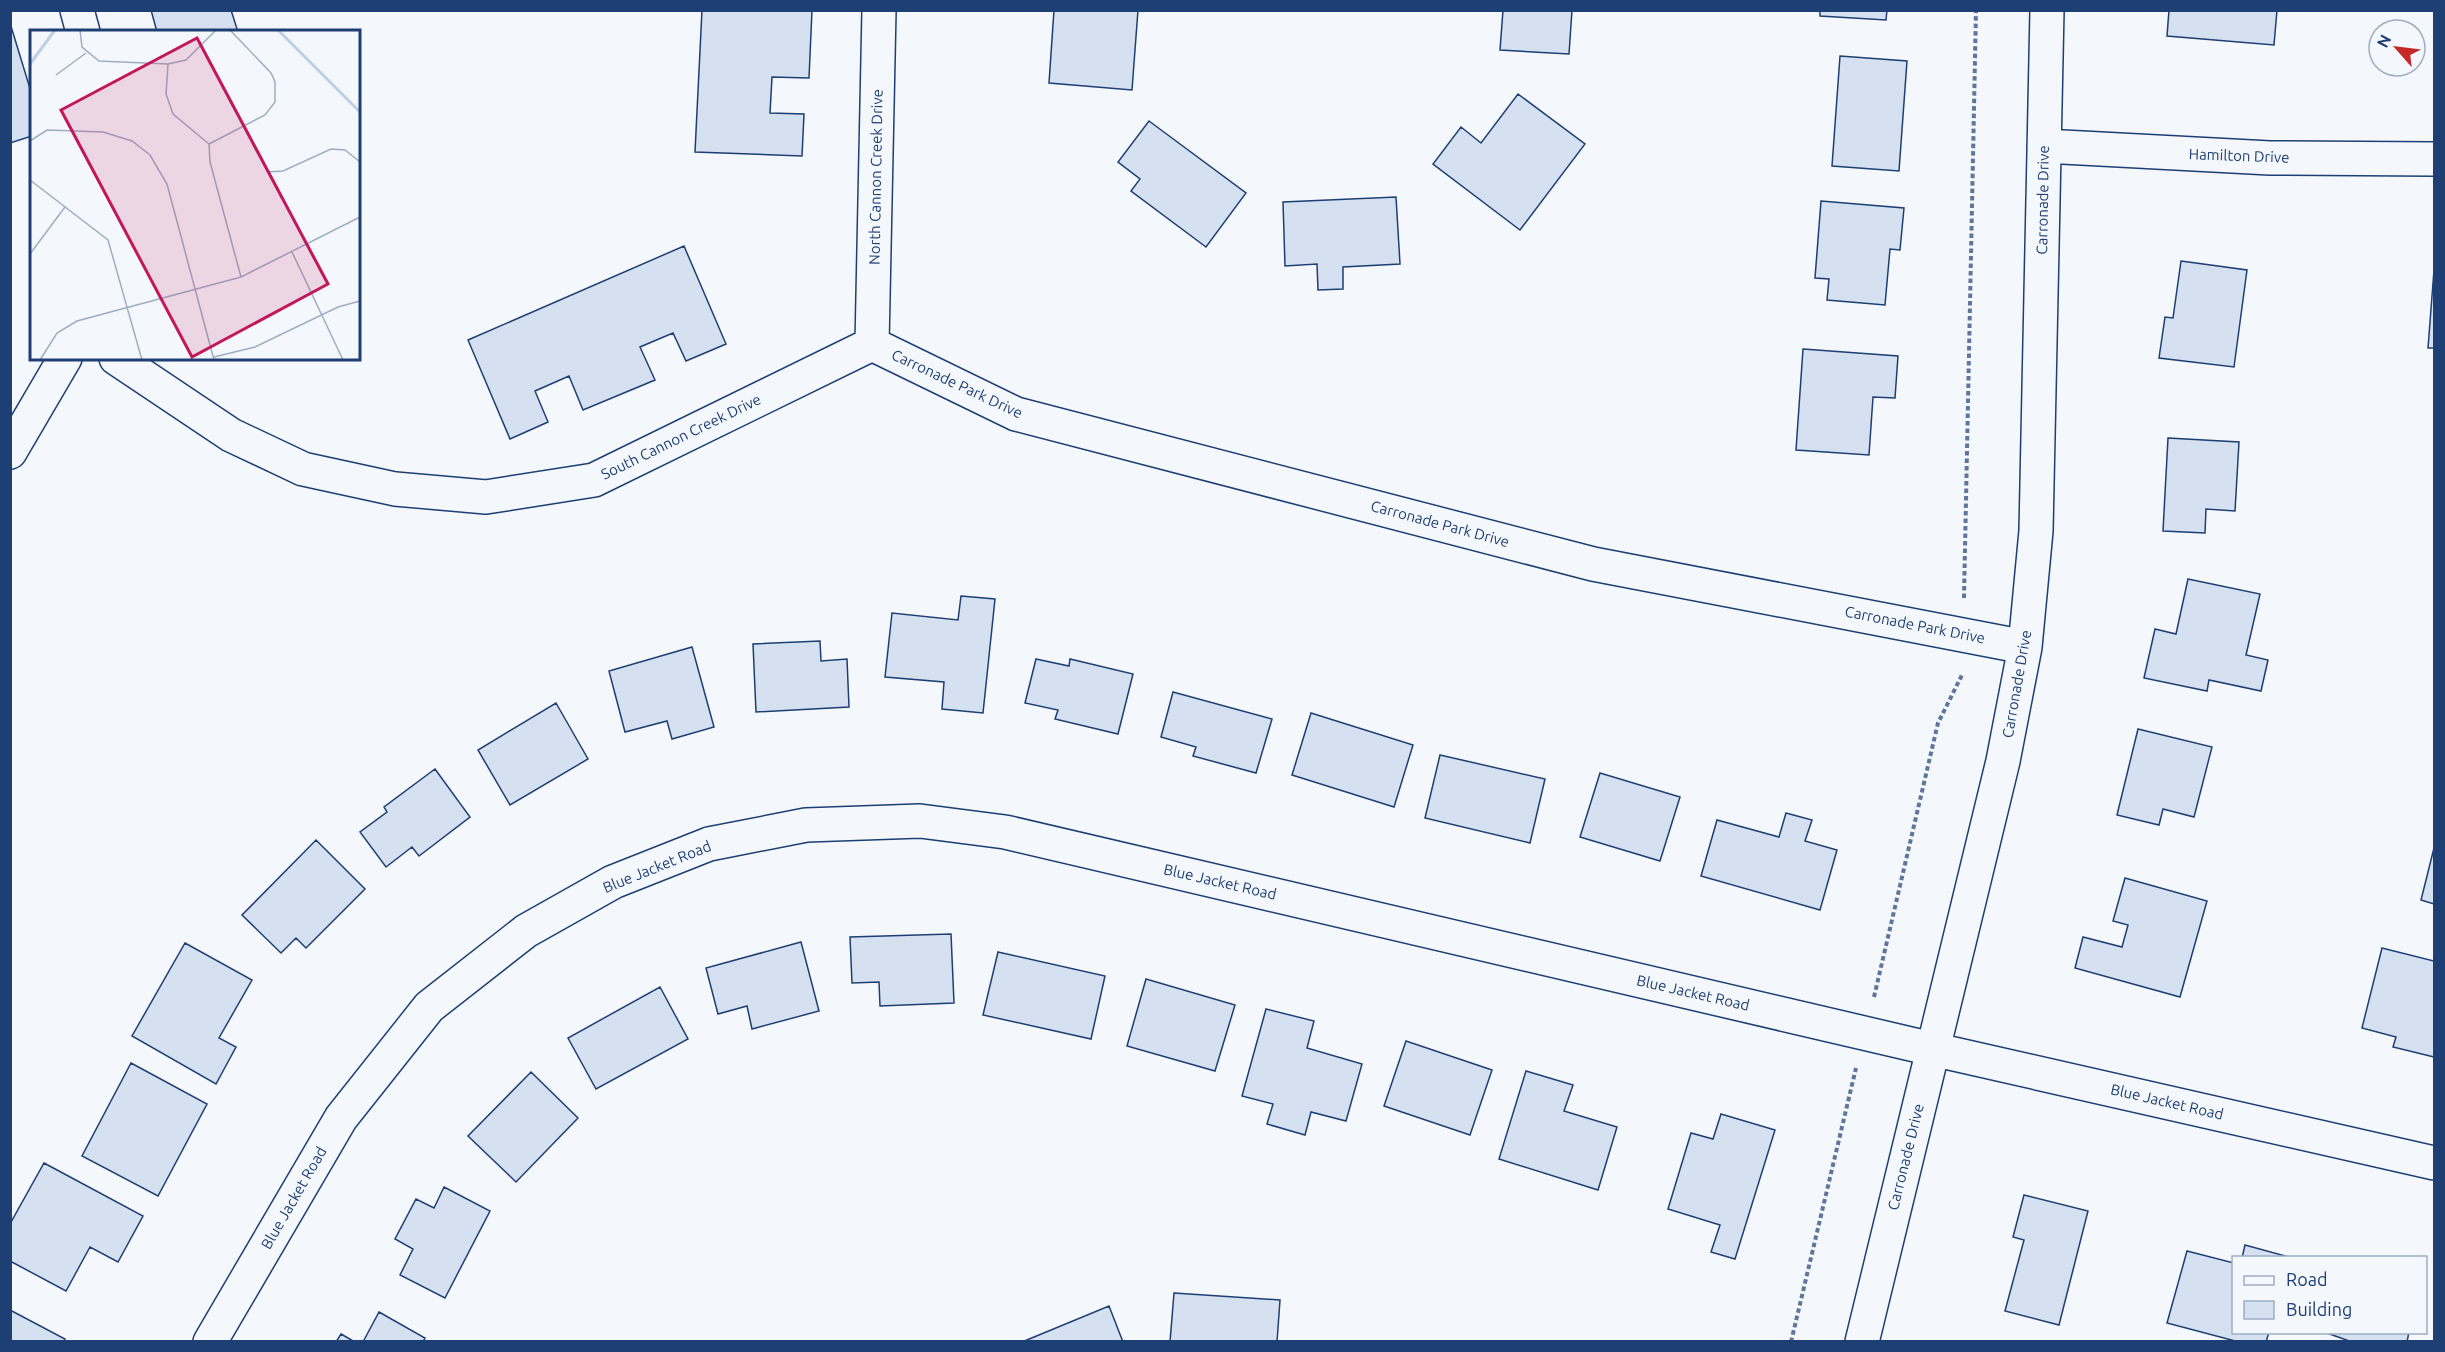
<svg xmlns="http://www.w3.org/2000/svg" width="2445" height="1352" font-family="Ubuntu,sans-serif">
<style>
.building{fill:#d5e0f0;stroke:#1d3f73;stroke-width:1.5}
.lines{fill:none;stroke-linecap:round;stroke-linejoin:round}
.minor-casing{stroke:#1d3f73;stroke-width:36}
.path{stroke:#5e769c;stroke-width:4;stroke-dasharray:4.5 3;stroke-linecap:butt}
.minor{stroke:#f4f7fb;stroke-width:33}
.labels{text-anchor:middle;stroke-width:4.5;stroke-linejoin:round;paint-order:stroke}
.street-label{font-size:15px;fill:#1d3f73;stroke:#f4f7fb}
.inset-river{fill:none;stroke:#bed0e5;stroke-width:3}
.inset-road{fill:none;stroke:#9eadc5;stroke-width:1.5}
.view{fill:#c2185b;fill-opacity:0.15;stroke:#c2185b;stroke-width:3}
.inset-edge{fill:none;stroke:#1d3f73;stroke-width:3}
</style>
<rect width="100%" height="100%" fill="#f4f7fb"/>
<path class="building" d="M151 10H231L238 32H157Z
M702 10H812L809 78 772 77 770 113 804 114 802 156 695 152Z
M1054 10H1138L1132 90 1049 83Z
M1503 10H1572L1569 54 1500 50Z
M1820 10H1887L1886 20 1820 16Z
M2169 10H2277L2274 45 2167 36Z
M10 23 32 95V136L10 143Z
M1840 56 1907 61 1899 171 1832 166Z
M1518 94 1585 144 1520 230 1433 164 1461 127 1481 143Z
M1149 121 1246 193 1206 247 1131 191 1140 179 1118 162Z
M1396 197 1400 264 1343 267V289L1318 290 1317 264 1285 266 1283 202Z
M1821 201 1904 208 1900 250 1890 249 1885 305 1827 300 1829 279 1815 278Z
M684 246 726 344 686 361 673 333 640 347 655 380 583 410 569 376 535 391 548 422 510 439 468 340Z
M2181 261 2247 270 2234 367 2159 358 2165 317 2173 318Z
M2434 270V348H2428Z
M1803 349 1898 356 1895 398 1873 397 1869 455 1796 450Z
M2168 438 2239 442 2235 511 2206 509 2205 533 2163 531Z
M2188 579 2260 594 2246 655 2268 660 2261 691 2209 680 2207 691 2144 678 2155 629 2176 634Z
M961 596 995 599 983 713 942 709 944 682 885 677 892 613 958 620Z
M820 641 821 661 847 659 849 707 756 712 753 644Z
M692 647 714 727 672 739 667 721 625 732 609 671Z
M1036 659 1069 666 1070 659 1133 674 1118 734 1055 719 1058 710 1025 703Z
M1173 692 1272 719 1256 773 1193 756 1196 747 1161 737Z
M556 703 588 759 510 805 478 750Z
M1311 713 1413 745 1394 807 1292 775Z
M2138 729 2212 747 2194 817 2163 809 2159 825 2117 815Z
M1440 755 1545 779 1530 843 1425 818Z
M435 769 470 817 419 856 412 847 386 867 360 832 387 812 384 807Z
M1600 773 1680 797 1660 861 1580 837Z
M1786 813 1812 820 1805 841 1837 850 1820 910 1701 876 1717 820 1779 837Z
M316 840 365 889 306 948 296 938 281 953 242 915Z
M2434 848V904L2421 900Z
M2125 878 2207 901 2180 997 2075 968 2083 937 2122 947 2128 925 2113 921Z
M951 934 954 1003 880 1006 879 982 852 983 850 937Z
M801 942 819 1011 752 1029 747 1006 718 1014 706 968Z
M185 943 252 980 219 1038 236 1047 216 1084 132 1036Z
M2382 948 2434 961V1057L2393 1047 2396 1037 2362 1028Z
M998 952 1105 976 1091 1039 983 1015Z
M1146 979 1235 1005 1215 1071 1127 1046Z
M660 987 688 1039 596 1089 568 1038Z
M1266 1009 1314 1021 1307 1048 1362 1064 1346 1121 1311 1112 1305 1135 1267 1124 1273 1104 1242 1096Z
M1406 1041 1492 1070 1470 1135 1384 1106Z
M131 1063 207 1104 158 1196 82 1156Z
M1526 1071 1573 1085 1564 1111 1617 1127 1598 1190 1499 1159Z
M531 1072 578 1118 516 1182 468 1136Z
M1721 1114 1775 1130 1735 1259 1711 1252 1720 1225 1668 1209 1691 1133 1713 1139Z
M44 1163 143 1216 118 1262 90 1247 66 1291 10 1261V1224Z
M444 1187 490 1211 445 1298 400 1275 413 1249 395 1239 416 1199 434 1208Z
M2024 1195 2088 1211 2059 1325 2005 1311 2024 1240 2013 1237Z
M2245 1245 2289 1257V1258H2242Z
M2187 1251 2234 1263V1332H2269L2266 1342H2239L2167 1323Z
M1174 1293 1280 1300 1277 1342H1170Z
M1109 1306 1123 1342H1022Z
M10 1310 65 1339 63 1342H10Z
M379 1312 425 1338 423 1342H363Z
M2324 1332H2409L2407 1342H2352Z
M341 1334 355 1342H336Z"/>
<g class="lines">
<defs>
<path id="minor" d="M77 10 83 32
M2044 146 2270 158 2434 159
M872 344 1016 414 1593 564 2025 647
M872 344 879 10
M116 358 231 435 303 469 395 489 486 497 594 480 872 344
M10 452 65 358
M210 1342 341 1118 429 1007 526 931 613 882 709 844 806 825 920 821 1005 832 1932 1049 2434 1163
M1862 1342 2003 761 2025 647 2036 531 2047 10"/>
</defs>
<use href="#minor" class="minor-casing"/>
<path class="path" d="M1964 598 1976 10
M1874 997 1938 723 1963 673
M1791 1342 1856 1068"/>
<use href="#minor" class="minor"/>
</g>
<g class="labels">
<g class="street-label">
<text transform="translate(2239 156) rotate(2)" y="5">Hamilton Drive</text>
<text transform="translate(876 177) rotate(-89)" y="5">North Cannon Creek Drive</text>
<text transform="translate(2043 200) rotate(-89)" y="5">Carronade Drive</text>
<text transform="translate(957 384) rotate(25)" y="5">Carronade Park Drive</text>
<text transform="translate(681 437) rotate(-26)" y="5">South Cannon Creek Drive</text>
<text transform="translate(1440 524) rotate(15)" y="5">Carronade Park Drive</text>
<text transform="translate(1915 625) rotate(11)" y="5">Carronade Park Drive</text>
<text transform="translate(2017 684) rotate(-80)" y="5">Carronade Drive</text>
<text transform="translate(657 867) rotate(-22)" y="5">Blue Jacket Road</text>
<text transform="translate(1220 882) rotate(13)" y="5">Blue Jacket Road</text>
<text transform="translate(1693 993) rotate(13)" y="5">Blue Jacket Road</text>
<text transform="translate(2167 1102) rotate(13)" y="5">Blue Jacket Road</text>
<text transform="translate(1906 1157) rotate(-76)" y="5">Carronade Drive</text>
<text transform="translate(294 1198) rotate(-60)" y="5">Blue Jacket Road</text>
</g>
</g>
<g transform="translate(30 30)">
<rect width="330" height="330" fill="#f4f7fb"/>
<path class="inset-river" d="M248 0 330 82M0 34 25 0"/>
<path class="inset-road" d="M50 0 52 17 69 31 138 34 156 30 186 0M138 34 136 64 143 84 179 114M26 45 56 23M0 111 17 100 73 102 102 111 120 125 137 154 184 330M179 114 235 85 245 72V52L241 43 200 0M179 114 180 132 211 247M237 142 253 141 301 119 315 120 330 132M0 150 78 210 112 330M262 222 313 330M0 224 35 177M184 327 225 317 308 277 330 271M10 330 27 303 47 291 211 247 330 187"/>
<path class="view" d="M167 8 298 254 162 327 31 80Z"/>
<rect width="330" height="330" class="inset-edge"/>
</g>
<rect width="2445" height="1352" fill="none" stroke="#1d3f73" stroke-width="24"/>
<rect x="2232" y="1256" width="195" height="78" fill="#f4f7fb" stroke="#9eadc5" stroke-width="1.5"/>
<rect x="2244" y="1276" width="30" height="9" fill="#f4f7fb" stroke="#9eadc5" stroke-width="1.5"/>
<text x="2286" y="1286" font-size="18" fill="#1d3f73">Road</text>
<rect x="2244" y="1301" width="30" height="18" fill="#d5e0f0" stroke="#9eadc5" stroke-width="1.5"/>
<text x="2286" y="1316" font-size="18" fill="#1d3f73">Building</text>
<g transform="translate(2397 48) rotate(298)"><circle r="28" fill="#f4f7fb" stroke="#9eadc5" stroke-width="1.5"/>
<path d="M0-4.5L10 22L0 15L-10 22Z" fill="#c62828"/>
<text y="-9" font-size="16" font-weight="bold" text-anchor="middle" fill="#1d3f73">N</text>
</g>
</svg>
